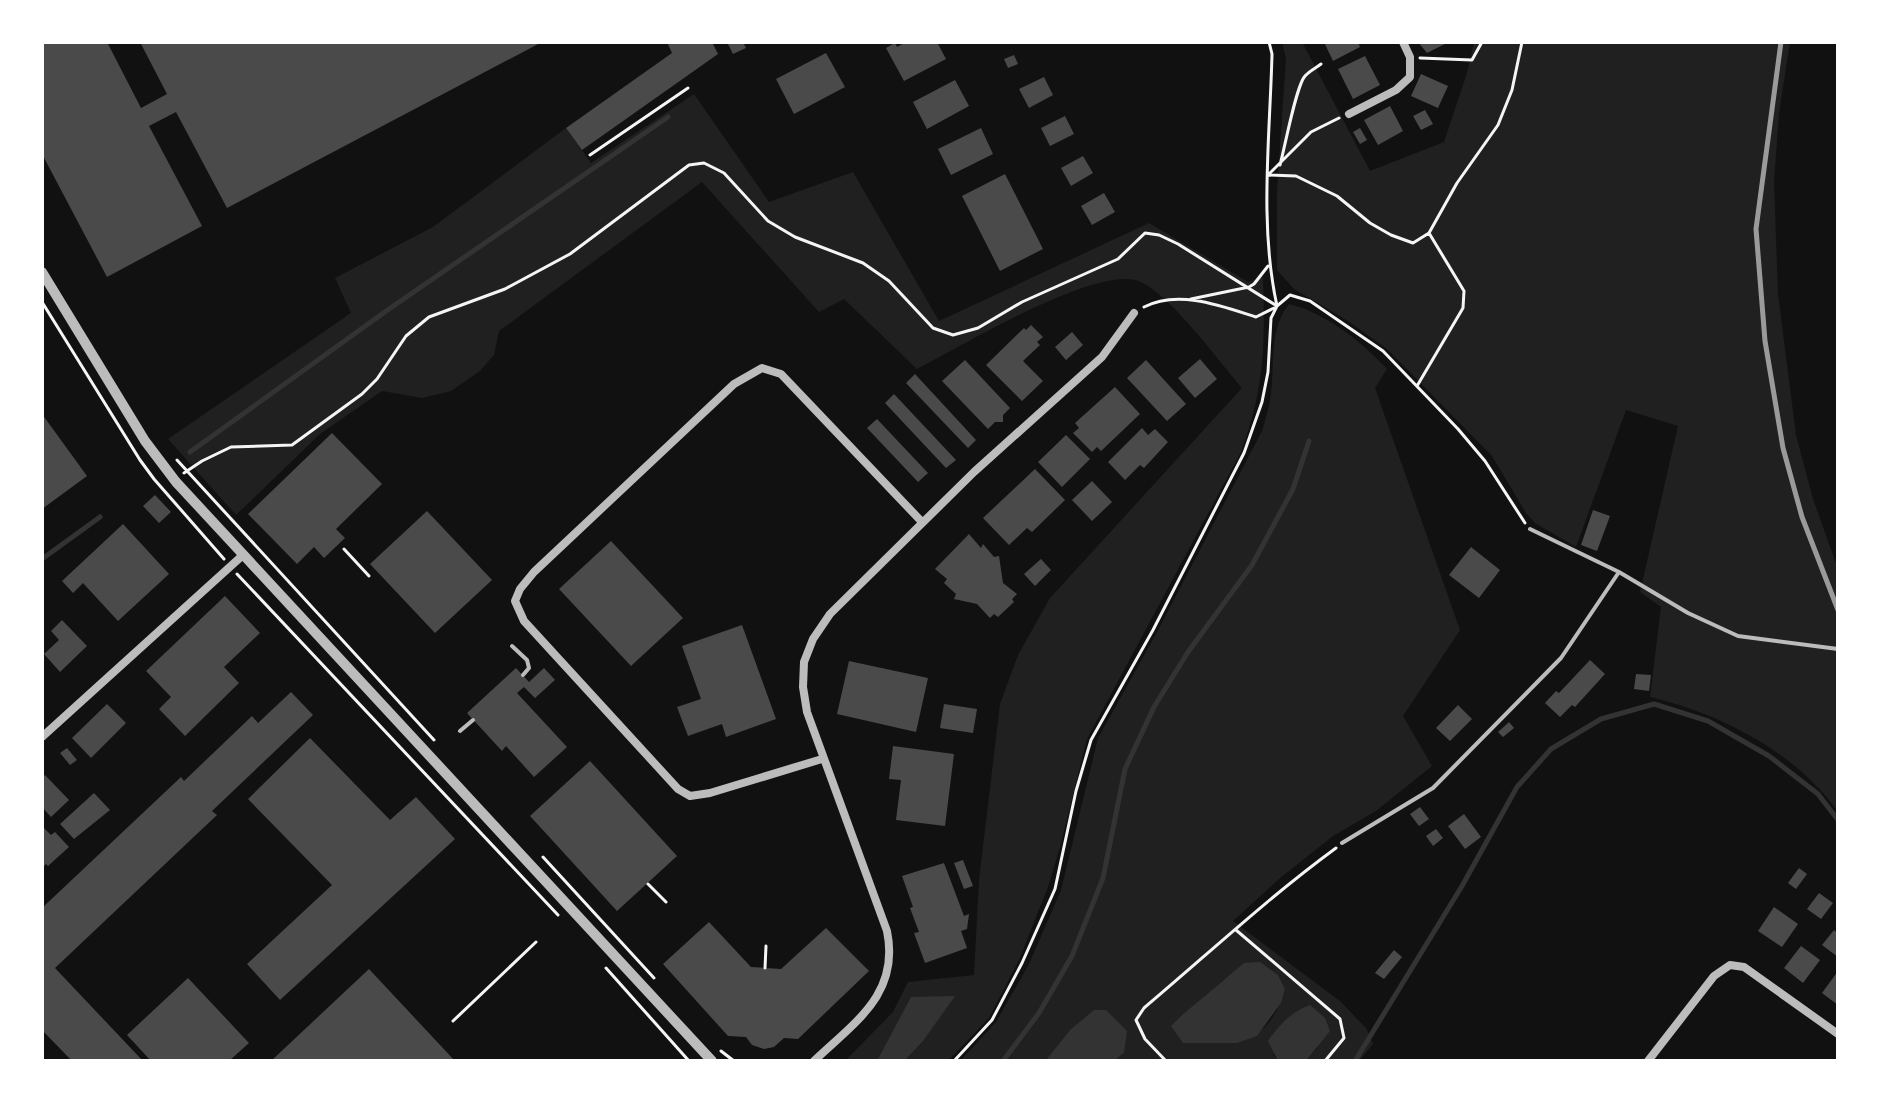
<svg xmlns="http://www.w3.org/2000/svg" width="1880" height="1103" font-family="Quicksand,sans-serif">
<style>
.green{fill:#202020;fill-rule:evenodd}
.water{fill:#333}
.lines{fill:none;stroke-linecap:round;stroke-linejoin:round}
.stream{stroke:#333;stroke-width:5}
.building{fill:#4a4a4a}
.path{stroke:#f5f5f5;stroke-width:3}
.service{stroke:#bcbcbc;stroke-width:4}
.minor{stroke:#bcbcbc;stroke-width:8}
.tertiary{stroke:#bcbcbc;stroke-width:10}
.rail{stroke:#9a9a9a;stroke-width:5}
</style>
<rect width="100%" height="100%" fill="#111"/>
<path class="green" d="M1282 42H1302L1370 171 1444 142 1467 73 1474 42H1790L1779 113 1774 182 1778 294 1796 435 1813 499 1838 569V812C1796 752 1719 713 1650 697L1661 607 1640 592 1678 426 1626 410 1576 547 1535 523 1526 513 1492 456 1387 349 1348 321 1294 289 1277 270V191L1286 58Z
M694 94 769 202 853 172 939 321 1149 223 1248 282 1263 277C1265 345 1265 387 1241 452L1087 739 1060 847 1048 887 1019 960 989 1018 948 1061H845L893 1012 908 982 974 975 979 880 1000 704 1018 655 1050 598 1242 388C1218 360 1172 297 1141 282 1100 262 958 348 917 369L844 299 819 312 702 182 499 331 494 355 480 371 451 391 422 398 382 391 320 434 236 515 168 439 351 313 335 278 433 227 566 128 591 163Z
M1289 304C1326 313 1362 342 1387 369L1375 388 1460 630 1403 716 1432 766 1376 811 1333 836 1279 879 1233 921 1340 1001 1366 1028 1373 1044 1359 1061H1306L1318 1047 1273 1054 1278 1061H1114L1124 1053 1070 1030 1045 1061H960L996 1022 1029 964 1061 890 1098 738 1156 634 1262 431C1265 421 1268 411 1270 400 1276 367 1267 332 1289 304ZM1278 975 1285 989C1276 1022 1256 1045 1220 1041L1204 997 1226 978Z"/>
<path class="water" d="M1260 962 1278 975 1285 989 1281 1003 1257 1036 1237 1043H1183L1171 1026 1181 1016 1244 963Z
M955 996 923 1041 904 1061H877L911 997Z
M1310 1005 1325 1018 1330 1031 1306 1061H1278L1268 1041C1278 1026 1292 1011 1310 1005Z
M1094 1010H1106L1127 1031 1124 1053 1114 1061H1045L1070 1030Z"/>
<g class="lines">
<path class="stream" d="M190 452 389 309 668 117
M42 559 100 517
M1003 1061 1039 1013 1072 956 1103 878 1125 769 1154 707 1188 652 1252 565 1293 489 1309 441
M1355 1061 1462 886 1517 787 1551 749 1601 719 1654 704 1708 721 1769 756 1818 794 1838 820"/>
</g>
<path class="building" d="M42 42H107L141 108 167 94 140 42H542L227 208 176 112 149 126 202 226 107 277 42 154Z
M667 42H712L718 54 582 150 566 128 672 53Z
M727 42H743L746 48 733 54Z
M906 42H937L946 59 904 81 886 48 895 43 897 47Z
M1324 42H1358L1360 47 1333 61Z
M1418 42H1449L1427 53Z
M826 53 845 87 794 114 776 79Z
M1014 55 1018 64 1008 68 1004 59Z
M1365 56 1380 85 1353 99 1338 69Z
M1421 74 1448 86 1438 108 1411 96Z
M1044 77 1053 95 1029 108 1019 89Z
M955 80 969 106 927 129 913 102Z
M1390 106 1403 131 1378 145 1364 120Z
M1425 110 1433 124 1421 130 1413 116Z
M1065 116 1074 134 1050 146 1041 128Z
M981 128 993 154 951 175 938 149Z
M1360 128 1367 140 1360 144 1353 132Z
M1083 156 1093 173 1071 186 1061 168Z
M1005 174 1043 249 1000 271 962 196Z
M1104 193 1115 212 1092 225 1081 206Z
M1031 325 1043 337 1037 342 1040 345 1023 361 1043 381 1022 401 986 365 1024 328 1026 330Z
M1072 332 1083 345 1066 360 1055 347Z
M1200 359 1217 379 1195 398 1178 378Z
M965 360 1010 408 1003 415V422H995L988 429 942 381Z
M1146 360 1186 404 1167 421 1127 378Z
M915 374 976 440 968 448 906 383Z
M1115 387 1140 414 1101 451 1097 447 1092 452 1073 433 1079 428 1075 423Z
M894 394 956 460 946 468 885 403Z
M42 414 87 476 42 509Z
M877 419 928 473 918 482 867 428Z
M1142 428 1148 435 1155 429 1168 442 1144 468 1140 465 1125 480 1108 462Z
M332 433 382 484 336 529 345 538 324 558 314 547 297 564 248 514Z
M1066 435 1090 459 1062 487 1038 462Z
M1035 469 1065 500 1032 532 1027 528 1009 545 983 518Z
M1092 481 1112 502 1092 521 1072 500Z
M155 495 171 512 159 523 143 506Z
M1593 510 1610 516 1597 551 1581 545Z
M427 511 492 580 435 633 370 564Z
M123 524 169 574 118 621 83 583 73 593 62 581Z
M969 534 981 548 983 544 994 557 999 556 1003 583 1017 594 1012 599 1014 602 998 617 994 614 990 618 977 604 954 599 956 594 944 583 947 579 935 569Z
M611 541 683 618 631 666 559 589Z
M1471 547 1500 570 1479 598 1449 575Z
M1041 559 1051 570 1035 586 1024 574Z
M225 596 260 633 224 667 239 683 185 736 159 709 171 697 146 671Z
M62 620 87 646 60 672 44 654 59 640 51 631Z
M742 625 776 719 726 737 722 724 688 736 677 707 701 699 682 646Z
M1590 660 1605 674 1575 707 1572 705 1560 717 1545 703 1556 691 1559 693Z
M849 661 928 678 916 732 837 714Z
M516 668 529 682 544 668 555 680 535 698 524 687 517 693 567 747 534 777 506 746 502 751 467 713Z
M1636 674 1651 675 1649 691 1634 689Z
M291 692 313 715 212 811 217 815 55 968 143 1061H72L42 1030V908L181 777 184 781 252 716 258 723Z
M107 704 126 723 91 758 72 738Z
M944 704 977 709 973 733 940 728Z
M1458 705 1472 719 1450 741 1436 728Z
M1509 722 1514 728 1503 737 1498 732Z
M310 738 390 820 416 797 455 839 280 1000 247 964 332 885 248 799Z
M893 746 954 754 945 826 896 820 901 780 889 779Z
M67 748 77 760 70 765 60 753Z
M590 761 677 856 617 911 530 816Z
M45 775 69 800 51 817 42 807V778Z
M94 793 110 810 74 839 60 824Z
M1420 807 1429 819 1419 826 1410 814Z
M1464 814 1481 837 1465 849 1448 826Z
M42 826 51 835 55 832 69 847 48 866 46 864 42 868Z
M1436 829 1443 838 1433 846 1426 836Z
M963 860 973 886 964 889 954 863Z
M944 863 964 916 969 914 967 929 961 931 967 948 925 963 914 933 919 932 910 908 913 907 902 876Z
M1799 868 1807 874 1796 889 1788 883Z
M1819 893 1833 903 1821 919 1807 909Z
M1774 907 1798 924 1782 947 1758 931Z
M709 922 751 967 781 969 826 928 869 971 798 1039 784 1038 774 1047 764 1049 752 1045 746 1037 728 1036 663 964Z
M1834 930 1838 934V957L1822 945Z
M1801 946 1820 960 1803 983 1784 968Z
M1394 950 1402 957 1384 979 1375 973Z
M369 969 455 1061H271Z
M1838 971V1005L1822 993Z
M188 978 249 1043 229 1061H151L127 1035Z"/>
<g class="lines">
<path class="path" d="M1269 42 1272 54C1270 137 1259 224 1277 306
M1420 58 1472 60 1482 42
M590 155 688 88
M1280 165C1285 147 1296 86 1305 76 1309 71 1316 68 1321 64
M1268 175 1296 176 1337 196 1370 223 1391 235 1413 243 1429 233 1457 183 1498 125 1512 90 1522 42
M1268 175 1311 132 1339 118
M1191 299 1249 287 1254 284 1268 266
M42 302 140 460 154 479 224 559
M1144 307C1178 289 1222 306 1256 317L1274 308
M1417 386 1463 308 1464 291 1429 233
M177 460 434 740
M184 473 202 461 231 447 292 445 362 394 377 379 406 336 429 317 505 289 570 254 689 165 704 163 724 173 768 221 795 237 863 263 889 281 933 328 953 335 978 328 1022 302 1118 259 1145 233 1159 235 1178 244 1277 306
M344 549 369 576
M237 574 558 915
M543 857 654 978
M648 884 666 902
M1236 930 1340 1019 1344 1038 1325 1061
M606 968 689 1061
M765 968 766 946
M453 1021 536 942
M721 1051 734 1061
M954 1061 992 1020 1022 963 1055 889 1076 791 1091 740 1153 630 1244 453 1262 402 1268 372 1271 318 1277 306 1290 295 1310 301 1383 351 1458 429 1485 461 1525 523
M1166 1061 1145 1039 1136 1020 1144 1008C1208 954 1269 897 1336 848"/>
<path class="service" d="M1530 529 1619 572 1688 613 1738 636 1838 649
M512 646 527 660 529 668 523 675
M460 731 473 720
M1342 843 1433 788 1561 658 1619 572"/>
<path class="minor" d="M1349 114 1396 90 1410 77V57L1403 42
M42 737 243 555
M822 759 710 793 690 796 678 789 524 621 515 601 520 589 534 572 734 384 762 368 781 374 922 522
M814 1061C855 1022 900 994 887 931L807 712 803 687 804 662 813 639 830 614 974 472 1102 357 1134 313
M1648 1061 1714 976 1730 965 1744 967 1838 1034"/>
<path class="tertiary" d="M42 272 145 441 176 482 712 1061"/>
<path class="rail" d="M1781 42 1756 229 1765 341 1783 448 1802 517 1838 610"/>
</g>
<rect width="1880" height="1103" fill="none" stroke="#ffffff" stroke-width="88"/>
</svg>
